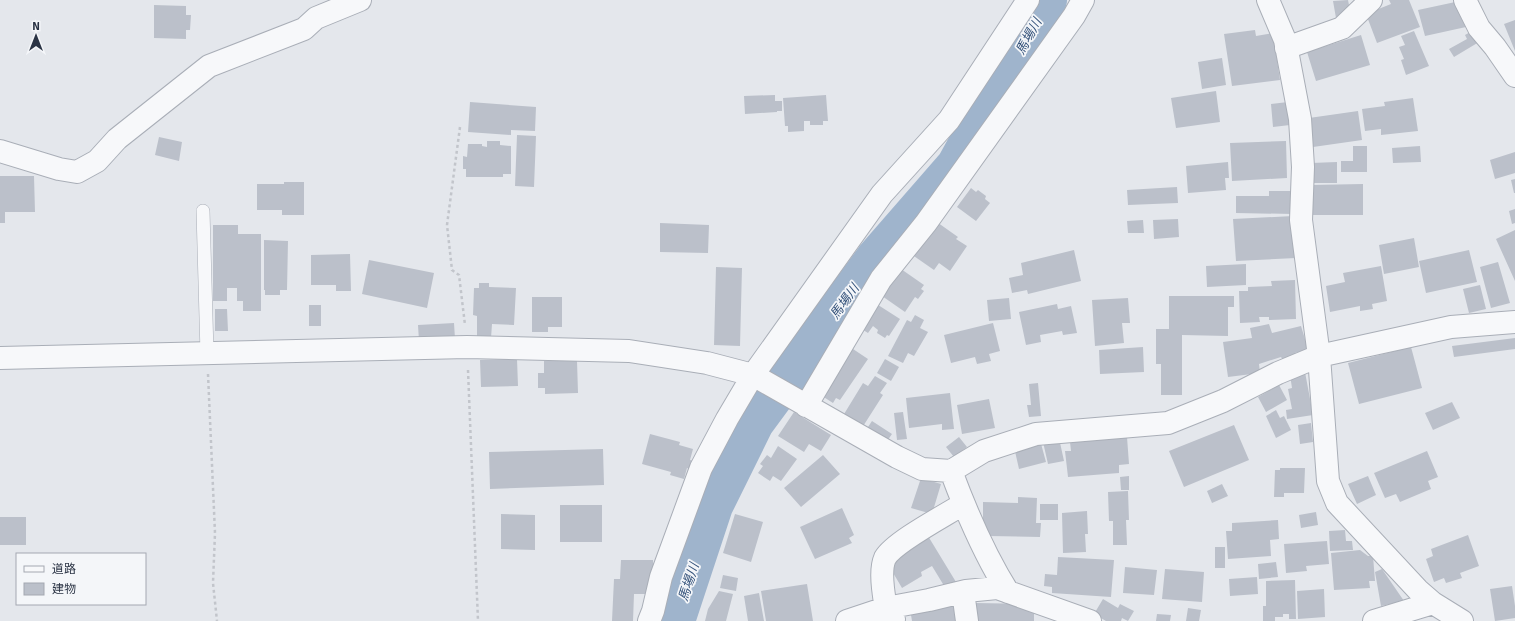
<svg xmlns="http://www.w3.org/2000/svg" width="1515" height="621" font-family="Signika,'Noto Sans JP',sans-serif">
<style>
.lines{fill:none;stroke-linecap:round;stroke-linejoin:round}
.river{stroke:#9fb4cc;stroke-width:40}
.building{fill:#bbc0ca}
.lane-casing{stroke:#a9aeb7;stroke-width:14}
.street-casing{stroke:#a9aeb7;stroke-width:24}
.path{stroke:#c2c5cb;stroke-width:2.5;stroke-dasharray:3 3;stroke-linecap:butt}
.lane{stroke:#f7f8fa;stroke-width:13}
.street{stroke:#f7f8fa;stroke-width:22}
.labels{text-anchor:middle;stroke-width:3.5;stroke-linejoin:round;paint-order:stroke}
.water-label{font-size:13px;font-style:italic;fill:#34527a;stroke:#f4f6f9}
</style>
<rect width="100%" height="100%" fill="#e4e7ec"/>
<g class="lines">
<path class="river" d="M675 621 713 506 754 423 875 259 956 166 1047 0"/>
</g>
<path class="building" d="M1348 0 1351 15 1336 18 1333 1Z
M1389 0H1409L1420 27 1377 43 1366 14 1391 4Z
M1460 1 1466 27 1425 36 1418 10Z
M154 5 186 6V15H191L190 30H186V39L154 38Z
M1515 20V51L1504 24Z
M1255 30 1256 36 1273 33 1280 80 1232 86 1224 34Z
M1414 31 1429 66 1406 75 1401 60 1404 59 1399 47 1405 45 1401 36Z
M1472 31 1479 42 1454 57 1449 49 1467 39 1465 35Z
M1361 35 1370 65 1316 81 1307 52Z
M1222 58 1226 85 1202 89 1198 62Z
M1216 91 1220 122 1176 128 1171 98Z
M775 95V101H782V111H777V112L745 114 744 96Z
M826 95 828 121H823V125H810V121H804V131L788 132V126H785L783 98Z
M1413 98 1418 131 1381 135V129L1365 131 1362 109 1385 106 1384 102Z
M470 102 536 107 535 131 511 130V135L468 132Z
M1288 102 1290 125 1273 127 1271 104Z
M1358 111 1362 140 1313 147 1309 118Z
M517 135 536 136 534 187 515 186Z
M159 137 182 142 179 161 155 155Z
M487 141H500V145L511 146V174H503V177H466V169H463V156L467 157 468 144H482V146L487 147Z
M1286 141 1287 178 1232 181 1230 143Z
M1353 146H1367V172H1341V161H1353Z
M1420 146 1421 162 1393 163 1392 148Z
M1515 152V173L1495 179 1490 160Z
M1228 162 1229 178H1225L1226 190 1188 193 1186 166Z
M1337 162V183H1312L1311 163Z
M0 176H34L35 212H5V223H0Z
M1515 179V193H1514L1511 180Z
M284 182H304V215H282V210H257V184H284Z
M1363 184V215H1311V185Z
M1177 187 1178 203 1128 205 1127 190Z
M971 188 976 192 978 190 986 196 985 199 990 203 976 221 957 207Z
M1269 191H1293V214L1236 213V196H1269Z
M1515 209V223L1512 224 1509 211Z
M1293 216 1296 258 1236 261 1233 219Z
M1178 219 1179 237 1154 239 1153 220Z
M934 220 958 237 956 239 967 246 950 271 939 263 934 270 911 254Z
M1143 220 1144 233H1128L1127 221Z
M660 223 709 225 708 253 660 252Z
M213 225H238V234H261V311H243V301H237V288H227V301H213Z
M1515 230V281L1496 239Z
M1414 238 1419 267 1384 274 1379 245Z
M264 240 288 241 287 290H280V295H265V290H264Z
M1074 250 1081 281 1028 294 1027 290 1012 293 1009 278 1023 275 1021 263Z
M1469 250 1477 282 1426 293 1419 261Z
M350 254 351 291H336V285H311V255Z
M369 260 434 273 427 308 362 294Z
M1498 262 1510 303 1491 308 1480 267Z
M1246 264V285L1207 287 1206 266Z
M1381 266 1387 301 1372 304 1373 309 1360 311V306L1330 312 1326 286 1345 282 1343 273Z
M716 267 742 268 740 346 714 345Z
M901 269 924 285 921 289 924 291 918 299 915 297 905 312 882 296Z
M1295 280 1296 319 1269 320V317H1259L1260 322 1240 323 1239 291H1248V287L1272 286 1271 281Z
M479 283H489V287L516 288 514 325 492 324 491 338 477 337V316L473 315 474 288H479Z
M1480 285 1486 309 1469 313 1463 289Z
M1169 296H1234V307H1228V336L1182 335V395H1161V364H1156V329H1169Z
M532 297H562V327H548V332H532Z
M1009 298 1011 319 989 321 987 300Z
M1128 298 1130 323H1122L1124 343 1095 346 1092 300Z
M875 303 900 319 889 336 887 335 885 338 877 333 878 330 873 326 868 333 860 328Z
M1057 304 1058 309 1071 306 1077 333 1063 335 1062 331 1040 335 1041 342 1026 345 1019 312Z
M309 305H321V326H309Z
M215 309H227L228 331H215Z
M915 315 924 320 920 328 928 332 914 356 908 353 903 363 888 356 907 320 911 322Z
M454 323 455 339 419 341 418 325Z
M993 323 1000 351 989 354 991 361 977 364 975 357 951 363 944 335Z
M1269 324 1272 333 1301 326 1308 349 1295 353 1296 359 1285 363 1281 357 1259 364 1260 373 1228 377 1223 342 1252 338 1250 328Z
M1515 338V349L1454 357 1452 346Z
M850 347 868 359 840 400 836 398 833 403 819 394Z
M1143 347 1144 372 1100 374 1099 350Z
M1411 347 1422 388 1359 404 1348 363Z
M517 359 518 386 481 387 480 360Z
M885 359 899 367 891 381 877 373Z
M544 361H577L578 393 545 394V388H538V373H544Z
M1305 372 1313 415 1287 419 1286 410 1292 409 1288 389 1292 388 1290 375Z
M875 376 887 383 880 393 883 395 860 431 841 419 863 383 868 386Z
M1038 383 1041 416 1029 417 1027 405H1031L1029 384Z
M1279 385 1287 400 1266 412 1258 397Z
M950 393 954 429 942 430V424L909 428 906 398Z
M989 399 995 428 962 434 957 405Z
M1452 402 1460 418 1433 430 1425 413Z
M1276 410 1280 418 1284 416 1291 430 1276 438 1266 416Z
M794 412 831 435 821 451 809 444 804 452 778 436Z
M903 412 907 439 897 440 894 413Z
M872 421 892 434 883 447 864 433Z
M1311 423 1313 442 1300 444 1298 425Z
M1234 425 1249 460 1184 487 1169 451Z
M650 434 680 442 679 445 693 449 690 460 693 461 691 470 687 468 684 479 670 475 671 472 642 464Z
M959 437 967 447 954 457 946 447Z
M1127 437 1129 464 1119 465V473L1068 477 1065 451H1071L1070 442Z
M1059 438 1064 461 1048 464 1043 442Z
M1040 440 1046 462 1019 469 1014 447Z
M778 446 797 459 781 481 773 476 770 481 758 473 763 466 760 464 767 455 771 458Z
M603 449 604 485 490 489 489 452Z
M1427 451 1438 477 1428 481 1431 489 1400 502 1396 494 1385 498 1374 473Z
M823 455 840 474 801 507 784 488Z
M1280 468H1305L1304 493H1284V497H1274L1275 470H1280Z
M1129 476V490H1121L1120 477Z
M1368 476 1376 495 1357 504 1348 484Z
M921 478 941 484 932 514 911 508Z
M1222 484 1228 496 1212 503 1207 491Z
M1128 491 1129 520H1126L1127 545H1113V521H1109L1108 492Z
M1018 497 1037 498 1036 523H1041L1040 537 989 536V531H983V502L1018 503Z
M1040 504H1058V520H1040Z
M560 505H602V542H560Z
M842 508 854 535 849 538 852 543 815 559 800 527Z
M1087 511 1088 534H1085L1086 552 1063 553 1062 513Z
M1316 512 1318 525 1301 528 1299 515Z
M501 514 535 515V550L501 549Z
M735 514 763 522 751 562 723 553Z
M0 517H26V545H0Z
M1278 520 1279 539 1270 540 1271 556 1228 559 1226 531H1232V523Z
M1345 530 1346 541H1352L1353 550 1330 551 1329 531Z
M1468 535 1479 566 1460 573 1462 578 1446 583 1444 578 1434 582 1426 559 1433 556 1431 549Z
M928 536 956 582 946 589 932 566 921 572 922 576 902 588 892 571V561Z
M1327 541 1329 564 1306 566 1307 571 1286 573 1284 544Z
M1215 547H1225V568H1215Z
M1360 550 1368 556H1373L1375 581H1369L1370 588 1334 590 1331 553Z
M1058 557 1114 560 1111 597 1052 593V587L1044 586 1045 574 1057 575Z
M621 560H653V594H634L633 621H612L614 579H620Z
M1276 562 1278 577 1259 579 1258 564Z
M1125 567 1157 570 1154 595 1123 593Z
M1165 569 1204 572 1202 602 1162 599Z
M1382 569 1404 601 1381 606 1375 572Z
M723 575 738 578 736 591 720 588Z
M1257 577 1258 594 1230 596 1229 579Z
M1295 580 1296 619H1289V614H1283V617H1275V621H1263V606H1266V581Z
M807 584 813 621H766L761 591Z
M1512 586 1515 606V618L1495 621 1490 589Z
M1324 589 1325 617 1298 619 1297 591Z
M719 591 733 594 726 621H705L708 609Z
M759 593 764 621H748L744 596Z
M1103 599 1118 608 1120 604 1134 611 1128 621 1122 618 1121 621H1106L1094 614Z
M959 600 963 621H912L910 609Z
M975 603 1034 604V621H975Z
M1188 608 1201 610 1199 621H1186Z
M1157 614 1171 615 1170 621H1156Z"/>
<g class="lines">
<defs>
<path id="lane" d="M203 211 207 353"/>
<path id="street" d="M1268 0 1285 40 1300 119 1303 167 1301 220 1319 356 1328 481 1337 503 1418 590 1433 603 1462 621
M1465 0 1479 28 1495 47 1515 76
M1286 48 1342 28 1371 0
M0 151 59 169 77 172 97 161 117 139 209 66 304 29 316 18 360 0
M0 358 467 347 629 351 707 363 753 375 897 457 922 469 951 471 984 451 1036 434 1168 423 1223 401 1278 373 1319 356 1451 327 1515 322
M806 406 881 279 926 223 1074 16 1083 0
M951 471C967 514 984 554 1008 592
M963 592 967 621
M894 619C884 606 885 603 883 588 882 579 881 567 885 558 894 542 946 515 963 504
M649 621 653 611 661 577 701 468 727 419 753 375 882 194 949 120 1028 0
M847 621 886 608 929 600 966 591 997 588 1090 621
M1374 621 1433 603"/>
</defs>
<use href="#lane" class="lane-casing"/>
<use href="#street" class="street-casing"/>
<path class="path" d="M460 127 447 225 452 270 459 275 465 325
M468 370 478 621
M208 374 215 533 213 583 217 621"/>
<use href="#lane" class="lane"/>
<use href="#street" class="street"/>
</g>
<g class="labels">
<g class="water-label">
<text transform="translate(1028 36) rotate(-61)" y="5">馬場川</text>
<text transform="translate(844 301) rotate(-54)" y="5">馬場川</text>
<text transform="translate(688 582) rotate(-72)" y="5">馬場川</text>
</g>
</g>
<rect x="16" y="553" width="130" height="52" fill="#f4f6f9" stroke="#a4a8b1"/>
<rect x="24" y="566" width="20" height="6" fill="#f7f8fa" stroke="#a4a8b1"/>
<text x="52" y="573" font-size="12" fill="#2b3445">道路</text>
<rect x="24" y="583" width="20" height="12" fill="#bbc0ca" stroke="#a4a8b1"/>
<text x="52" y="593" font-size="12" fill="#2b3445">建物</text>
<g transform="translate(36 36)" stroke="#f4f6f9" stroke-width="3" paint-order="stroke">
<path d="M0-3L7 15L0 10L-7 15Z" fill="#2b3445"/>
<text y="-6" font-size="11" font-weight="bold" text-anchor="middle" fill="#2b3445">N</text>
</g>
</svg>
